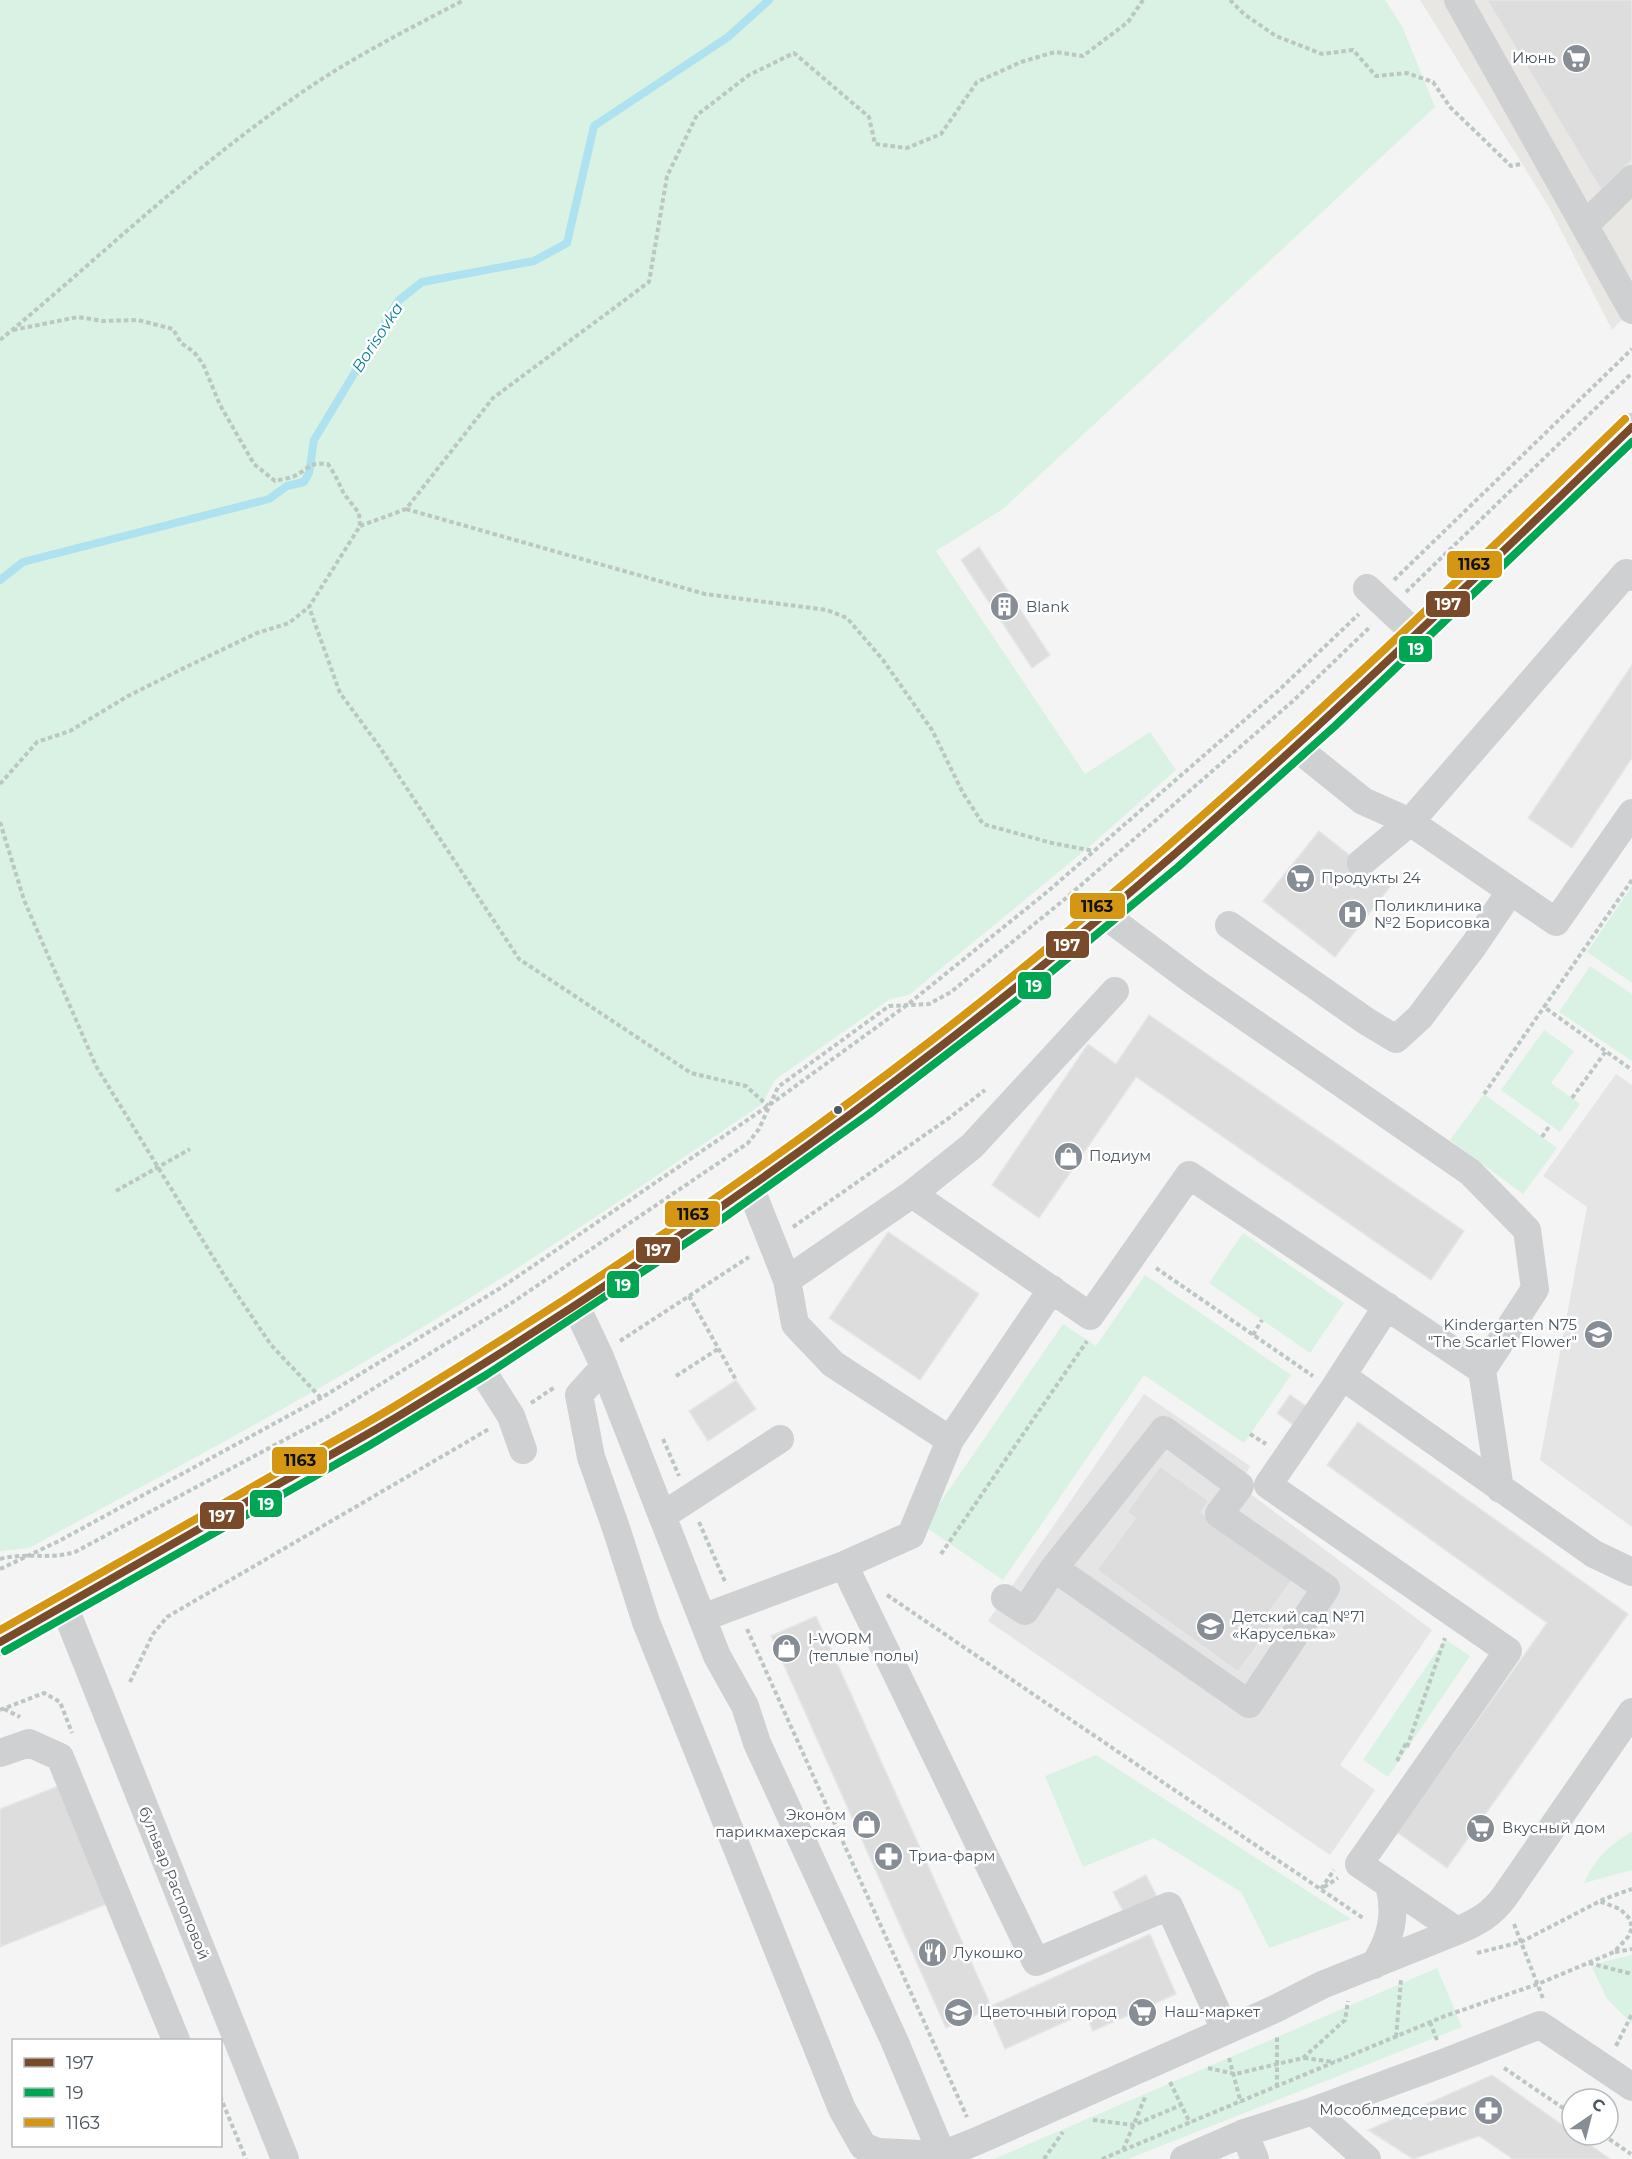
<svg xmlns="http://www.w3.org/2000/svg" width="1632" height="2159" font-family="Montserrat,sans-serif">
<style>
.commercial{fill:#e8e7e3}
.education{fill:#e6e5e6}
.green{fill:#d9f2e3}
.lines{fill:none;stroke-linecap:round;stroke-linejoin:round}
.stream{stroke:#aee2f0;stroke-width:8}
.building{fill:#ddddde;stroke:#e5e6e7;stroke-width:1.5}
.path{stroke:#bcc7c4;stroke-width:4;stroke-dasharray:4.5 3;stroke-linecap:butt}
.minor{stroke:#ced0d2;stroke-width:28}
.bus-1-casing{stroke:#fff;stroke-width:12}
.bus-2-casing{stroke:#fff;stroke-width:12}
.bus-3-casing{stroke:#fff;stroke-width:12}
.bus-1{stroke:#7a4b2a;stroke-width:8}
.bus-2{stroke:#00a651;stroke-width:8}
.bus-3{stroke:#d49613;stroke-width:8}
.bus-dot{fill:#4a5661;stroke:#fff;stroke-width:2}
.labels{text-anchor:middle;stroke-width:5;stroke-linejoin:round;paint-order:stroke}
.poi-label{font-size:15px;fill:#4a5661;stroke:#fff;text-anchor:start}
.street-label{font-size:15px;fill:#4a5661;stroke:#fff}
.water-label{font-size:16px;font-style:italic;fill:#0c7c9b;stroke:#fff}
.line-badge{stroke:#fff;stroke-width:2}
.badge-label{font-size:16px;text-anchor:middle;font-weight:bold;fill:#fff}
.pale-badge-label{font-size:16px;text-anchor:middle;font-weight:bold;fill:#111}
</style>
<rect width="100%" height="100%" fill="#f4f4f4"/>
<path class="commercial" d="M1420 0H1632V310L1612 330 1549 207Z"/>
<path class="education" d="M1616 1074 1632 1085V1527L1540 1460 1587 1207 1543 1176Z
M1144 1394 1250 1466 1240 1486 1432 1630 1340 1765 1375 1790 1330 1855 988 1621Z"/>
<path class="green" d="M0 0H1385L1402 26 1435 107 1003 509 936 551 1085 774 1150 732 1176 770 1089 847 909 995 890 999 775 1080 762 1104C652 1179 542 1255 428 1324 298 1403 163 1475 29 1548L0 1551Z
M1632 886V983L1587 952Z
M1590 966 1632 994V1061L1559 1012Z
M1544 1030 1574 1051 1551 1083 1580 1104 1560 1132 1501 1090Z
M1484 1094 1557 1148 1523 1194 1450 1140Z
M1243 1233 1344 1303 1310 1353 1209 1283Z
M1145 1275 1291 1375 1244 1443 1144 1375 1003 1580 924 1526 1063 1324 1096 1346Z
M1445 1639 1470 1656 1388 1777 1363 1760Z
M1096 1755 1351 1919 1269 1948 1241 1892 1154 1838 1083 1867 1045 1776Z
M1632 1832V1870L1584 1883C1594 1860 1610 1843 1632 1832Z
M1632 1955V2024L1607 1999 1592 1967 1606 1961Z
M1437 1968 1462 2027 1128 2159H994Z"/>
<g class="lines">
<path class="stream" d="M0 580 23 562 269 499 287 486 304 482 309 473 314 440 398 301 422 282 534 261 567 243 594 126 728 37 769 0"/>
</g>
<path class="building" d="M1487 0H1632V160L1601 190Z
M979 547 1050 655 1032 668 961 560Z
M1632 665V758L1572 848 1528 818Z
M1319 831 1390 887 1335 957 1263 901Z
M1149 1015 1464 1231 1431 1280 1136 1077 1039 1218 992 1185 1088 1044 1116 1064Z
M888 1232 979 1294 920 1380 829 1318Z
M736 1380 756 1409 708 1441 689 1411Z
M1290 1395 1309 1408 1296 1427 1277 1413Z
M1358 1422 1628 1614 1447 1868 1397 1832 1547 1623 1327 1465Z
M1160 1466 1209 1501 1201 1512 1294 1578 1269 1612 1277 1618 1238 1672 1097 1570 1135 1518 1127 1512Z
M816 1616 991 2006 1150 1934 1176 1994 1093 2031 1085 2013 1005 2049 988 2010 946 2028 771 1636Z
M61 1785 109 1903 0 1947V1809Z
M1146 1875 1157 1897 1124 1913 1113 1892Z
M1492 2075 1572 2132V2135H1576L1610 2159H1513L1479 2136 1413 2159 1368 2130Z"/>
<g class="lines">
<path class="path" d="M1230 0 1244 14 1276 36 1322 54 1353 50 1376 76 1407 73 1433 82 1450 107 1511 166 1521 164
M13 330 78 317 103 321 138 320 173 329 181 343 194 352 203 364 220 405 254 464 275 481C283 479 293 478 300 473 312 465 311 463 328 464L335 475 344 494 359 513 360 526 309 607 340 693 379 746 519 959 691 1073 746 1086 768 1106
M0 340C97 260 187 172 291 100 345 61 405 31 464 0
M406 509 705 594 827 610 847 618 883 660 932 730 963 793 983 824 1052 843 1094 851
M360 526 406 509 493 398 649 282 667 176 697 115 749 75 794 53 869 117 875 144 907 148 941 134 977 82 1021 62 1055 52 1083 56 1128 22 1143 0
M1394 580 1632 349
M1406 592 1632 373
M0 784 37 742 70 731 128 696 188 666 257 633 289 623 309 607
M0 822 24 900 96 1066 224 1275 271 1345 321 1398
M1632 880 1544 1007 1632 1070
M1484 1094 1544 1007
M1572 1098 1606 1051
M1542 1137 1550 1125
M116 1191 190 1149
M793 1227 949 1118 985 1090
M1156 1268 1313 1376
M689 1296 736 1380
M1253 1335 1262 1320
M620 1341 749 1257
M676 1376 718 1349
M531 1403 555 1387
M1250 1434 1266 1444
M663 1439 679 1476
M699 1522 726 1584
M941 1554 1087 1341
M0 1559C25 1552 50 1560 75 1552L329 1416 510 1304 748 1143 759 1129 778 1087 889 1006 929 1004 951 992 1065 899 1293 701 1371 626
M0 1569 59 1541 321 1398 502 1287 768 1106 907 1005 1047 892 1279 690 1359 614
M887 1595 1363 1918
M747 1629 967 2117
M130 1682 153 1634 167 1617 489 1429
M4 1709 20 1717
M0 1710 44 1693 60 1702 72 1733
M1407 1747 1445 1638
M1397 1761 1407 1741
M1324 1887 1338 1878
M1321 1889 1334 1870
M1514 1924 1544 2001
M1615 1952 1632 1949
M1477 1953 1521 1942 1604 1899 1632 1889
M1589 1963 1632 1974
M1430 2022 1437 2040
M1396 2037 1401 1980
M1616 2046 1632 2014
M1229 2058 1241 2103
M1304 2058 1335 2062
M1208 2068 1235 2074 1303 2058 1345 2020 1348 2001
M1504 2068 1572 2114
M1170 2082 1190 2123
M1277 2087V2037
M220 2096 246 2159
M1586 2099 1593 2090
M1093 2120 1134 2125 1181 2105
M1603 2135 1631 2154
M1123 2150 1146 2095
M1044 2159 1063 2132
M1102 2159 1445 2016 1538 1984 1614 1952 1628 1937 1632 1928 1630 1919 1620 1909 1599 1901"/>
<path class="minor" d="M1458 0 1632 310
M1585 225 1632 179
M1367 588 1417 635
M1297 748 1363 801 1410 822 1556 922 1632 813
M1361 863 1410 822 1626 573 1632 577
M1106 916 1196 983 1470 1172 1527 1230 1535 1289 1482 1370 1500 1489
M1229 925 1366 1021 1396 1039 1420 1017 1474 945 1510 892
M750 1187 787 1280
M912 1194 1090 1316 1189 1175 1482 1370
M575 1304 600 1357 717 1656 745 1706 757 1743 894 2040 944 2159
M1387 1306 1333 1390 1268 1485 1508 1651 1359 1864 1457 1931C1478 1922 1492 1914 1505 1896L1632 1712
M479 1366 511 1416 523 1450
M604 1367 579 1395 591 1457 617 1531 646 1622 842 2109 863 2146 878 2152 942 2155 977 2141 1275 2009 1322 1985 1457 1931
M1342 1376 1594 1554 1632 1572
M950 1440 833 1364 795 1324 787 1280 912 1194 972 1146 1115 991
M662 1516 780 1439
M844 1565 911 1535 950 1440 1052 1289
M1005 1598 1025 1611 1054 1568 1164 1430 1240 1486 1219 1514 1326 1588 1249 1704 1054 1568
M64 1606 285 2159
M702 1618 844 1565 1036 1962 1169 1906 1225 2030
M0 1642C84 1595 167 1548 250 1500 301 1472 352 1444 402 1414 612 1287 816 1146 1009 993 1230 819 1430 623 1632 427
M0 1753 29 1743 60 1757 176 2040
M1374 1965C1391 1939 1397 1915 1389 1885
M1244 2133 1255 2159
M1184 2159 1244 2133 1313 2111
M1367 2159 1313 2111 1446 2062 1540 2025 1632 2087"/>
<defs>
<path id="bus-1" d="M0 1642C84 1595 166 1547 250 1500 301 1471 352 1444 402 1414 586 1303 765 1181 936 1050 1184 860 1408 644 1632 427"/>
<path id="bus-2" d="M5 1651 370 1445 486 1375 718 1222 869 1114 1016 1001 1178 867 1335 726 1632 442"/>
<path id="bus-3" d="M0 1630C80 1585 160 1539 240 1494 293 1463 348 1435 400 1403 584 1291 762 1171 932 1040 1178 850 1402 636 1625 419"/>
</defs>
<use href="#bus-1" class="bus-1-casing"/>
<use href="#bus-2" class="bus-2-casing"/>
<use href="#bus-3" class="bus-3-casing"/>
<use href="#bus-1" class="bus-1"/>
<use href="#bus-2" class="bus-2"/>
<use href="#bus-3" class="bus-3"/>
</g>
<defs>
<symbol id="supermarket-disc" viewBox="-11 -11 22 22"><circle r="9.5" fill="#868d94" stroke="#fff"/><path d="M-6-5.5h2.5l.6 2H6L4.5 2H-2.5L-4.4-4H-6ZM-1.5 3.2a1.3 1.3 0 1 0 .1 0ZM3 3.2a1.3 1.3 0 1 0 .1 0Z" fill="#fff"/></symbol>
<symbol id="building-disc" viewBox="-11 -11 22 22"><circle r="9.5" fill="#868d94" stroke="#fff"/><path d="M-4-6H4V6H1V3H-1V6H-4ZM-2.5-4.3h1.7v1.8h-1.7ZM.8-4.3h1.7v1.8H.8ZM-2.5-1h1.7V.8h-1.7ZM.8-1h1.7V.8H.8Z" fill="#fff"/></symbol>
<symbol id="hospital-disc" viewBox="-11 -11 22 22"><circle r="9.5" fill="#868d94" stroke="#fff"/><path d="M-5-5h3v3.5h4V-5h3V5h-3V1.5h-4V5h-3Z" fill="#fff"/></symbol>
<symbol id="shop-disc" viewBox="-11 -11 22 22"><circle r="9.5" fill="#868d94" stroke="#fff"/><path d="M-5-2.5h2.3a2.7 3.5 0 0 1 5.4 0H5L5.5 6h-11ZM-1.5-2.5h3a1.5 2.3 0 0 0-3 0Z" fill="#fff"/></symbol>
<symbol id="school-disc" viewBox="-11 -11 22 22"><circle r="9.5" fill="#868d94" stroke="#fff"/><path d="M0-5L7-2L0 1L-7-2ZM-4 1L0 2.5L4 1V4Q0 6-4 4Z" fill="#fff"/></symbol>
<symbol id="pharmacy-disc" viewBox="-11 -11 22 22"><circle r="9.5" fill="#868d94" stroke="#fff"/><path d="M-2-6h4v4h4v4h-4v4h-4v-4h-4v-4h4Z" fill="#fff"/></symbol>
<symbol id="restaurant-disc" viewBox="-11 -11 22 22"><circle r="9.5" fill="#868d94" stroke="#fff"/><path d="M-5-6h1v4h1v-4h1v4h1v-4h1v5L-1.5 .5V6h-2V.5L-5-1ZM5-6V6H3V1.5H1.5Q1.5-4 5-6Z" fill="#fff"/></symbol>
</defs>
<g fill-rule="evenodd">
<use href="#supermarket-disc" x="1560" y="42" width="33" height="33"/>
<use href="#building-disc" x="988" y="590" width="33" height="33"/>
<use href="#supermarket-disc" x="1284" y="862" width="33" height="33"/>
<use href="#hospital-disc" x="1336" y="898" width="33" height="33"/>
<use href="#shop-disc" x="1052" y="1140" width="33" height="33"/>
<use href="#school-disc" x="1582" y="1318" width="33" height="33"/>
<use href="#school-disc" x="1194" y="1610" width="33" height="33"/>
<use href="#shop-disc" x="770" y="1632" width="33" height="33"/>
<use href="#shop-disc" x="850" y="1808" width="33" height="33"/>
<use href="#supermarket-disc" x="1464" y="1812" width="33" height="33"/>
<use href="#pharmacy-disc" x="872" y="1840" width="33" height="33"/>
<use href="#restaurant-disc" x="916" y="1936" width="33" height="33"/>
<use href="#school-disc" x="942" y="1996" width="33" height="33"/>
<use href="#supermarket-disc" x="1126" y="1996" width="33" height="33"/>
<use href="#pharmacy-disc" x="1472" y="2094" width="33" height="33"/>
</g>
<circle class="bus-dot" cx="838" cy="1110" r="5"/>
<g class="labels">
<g class="poi-label">
<text x="1556" y="63" text-anchor="end">Июнь</text>
<text x="1026" y="612">Blank</text>
<text x="1321" y="883">Продукты 24</text>
<text x="1374" y="911">Поликлиника<tspan x="1374" dy="17">№2 Борисовка</tspan></text>
<text x="1089" y="1161">Подиум</text>
<text x="1577" y="1330" text-anchor="end">Kindergarten N75<tspan x="1577" dy="17">"The Scarlet Flower"</tspan></text>
<text x="1232" y="1622">Детский сад №71<tspan x="1232" dy="17">«Каруселька»</tspan></text>
<text x="808" y="1644">I-WORM<tspan x="808" dy="17">(теплые полы)</tspan></text>
<text x="846" y="1820" text-anchor="end">Эконом<tspan x="846" dy="17">парикмахерская</tspan></text>
<text x="1502" y="1833">Вкусный дом</text>
<text x="909" y="1861">Триа-фарм</text>
<text x="953" y="1958">Лукошко</text>
<text x="979" y="2017">Цветочный город</text>
<text x="1164" y="2017">Наш-маркет</text>
<text x="1467" y="2115" text-anchor="end">Мособлмедсервис</text>
</g>
<g class="street-label">
<text transform="translate(174 1883) rotate(68)" y="5">бульвар Распоповой</text>
</g>
<g class="water-label">
<text transform="translate(377 337) rotate(-57)" y="6">Borisovka</text>
</g>
</g>
<g class="line-badge">
<rect x="1446" y="550" width="57" height="29" rx="6" fill="#d49613"/>
<rect x="1425" y="590" width="46" height="28" rx="6" fill="#7a4b2a"/>
<rect x="1398" y="635" width="35" height="28" rx="6" fill="#00a651"/>
<rect x="1069" y="892" width="57" height="28" rx="6" fill="#d49613"/>
<rect x="1045" y="930" width="45" height="29" rx="6" fill="#7a4b2a"/>
<rect x="1017" y="971" width="35" height="29" rx="6" fill="#00a651"/>
<rect x="664" y="1200" width="57" height="28" rx="6" fill="#d49613"/>
<rect x="635" y="1236" width="46" height="28" rx="6" fill="#7a4b2a"/>
<rect x="606" y="1270" width="34" height="29" rx="6" fill="#00a651"/>
<rect x="271" y="1446" width="57" height="29" rx="6" fill="#d49613"/>
<rect x="249" y="1489" width="34" height="29" rx="6" fill="#00a651"/>
<rect x="199" y="1501" width="46" height="29" rx="6" fill="#7a4b2a"/>
</g>
<g class="badge-label">
<text x="1448" y="610">197</text>
<text x="1416" y="655">19</text>
<text x="1067" y="951">197</text>
<text x="1034" y="992">19</text>
<text x="658" y="1256">197</text>
<text x="623" y="1291">19</text>
<text x="266" y="1510">19</text>
<text x="222" y="1522">197</text>
</g>
<g class="pale-badge-label">
<text x="1474" y="570">1163</text>
<text x="1097" y="912">1163</text>
<text x="693" y="1220">1163</text>
<text x="300" y="1466">1163</text>
</g>
<rect x="12" y="2039" width="210" height="108" fill="#ffffff" stroke="#b7bbc0" stroke-width="1.5"/>
<rect x="24" y="2058" width="30" height="9" fill="#7a4b2a" stroke="#b7bbc0" stroke-width="1.5"/>
<text x="66" y="2069" font-size="18" fill="#4a5661">197</text>
<rect x="24" y="2088" width="30" height="9" fill="#00a651" stroke="#b7bbc0" stroke-width="1.5"/>
<text x="66" y="2099" font-size="18" fill="#4a5661">19</text>
<rect x="24" y="2118" width="30" height="9" fill="#d49613" stroke="#b7bbc0" stroke-width="1.5"/>
<text x="66" y="2129" font-size="18" fill="#4a5661">1163</text>
<g transform="translate(1590 2117) rotate(35)"><circle r="28" fill="#ffffff" stroke="#b7bbc0" stroke-width="1.5"/>
<path d="M0-4.5L10 22L0 15L-10 22Z" fill="#868d94"/>
<text y="-9" font-size="16" font-weight="bold" text-anchor="middle" fill="#4a5661">С</text>
</g>
</svg>
